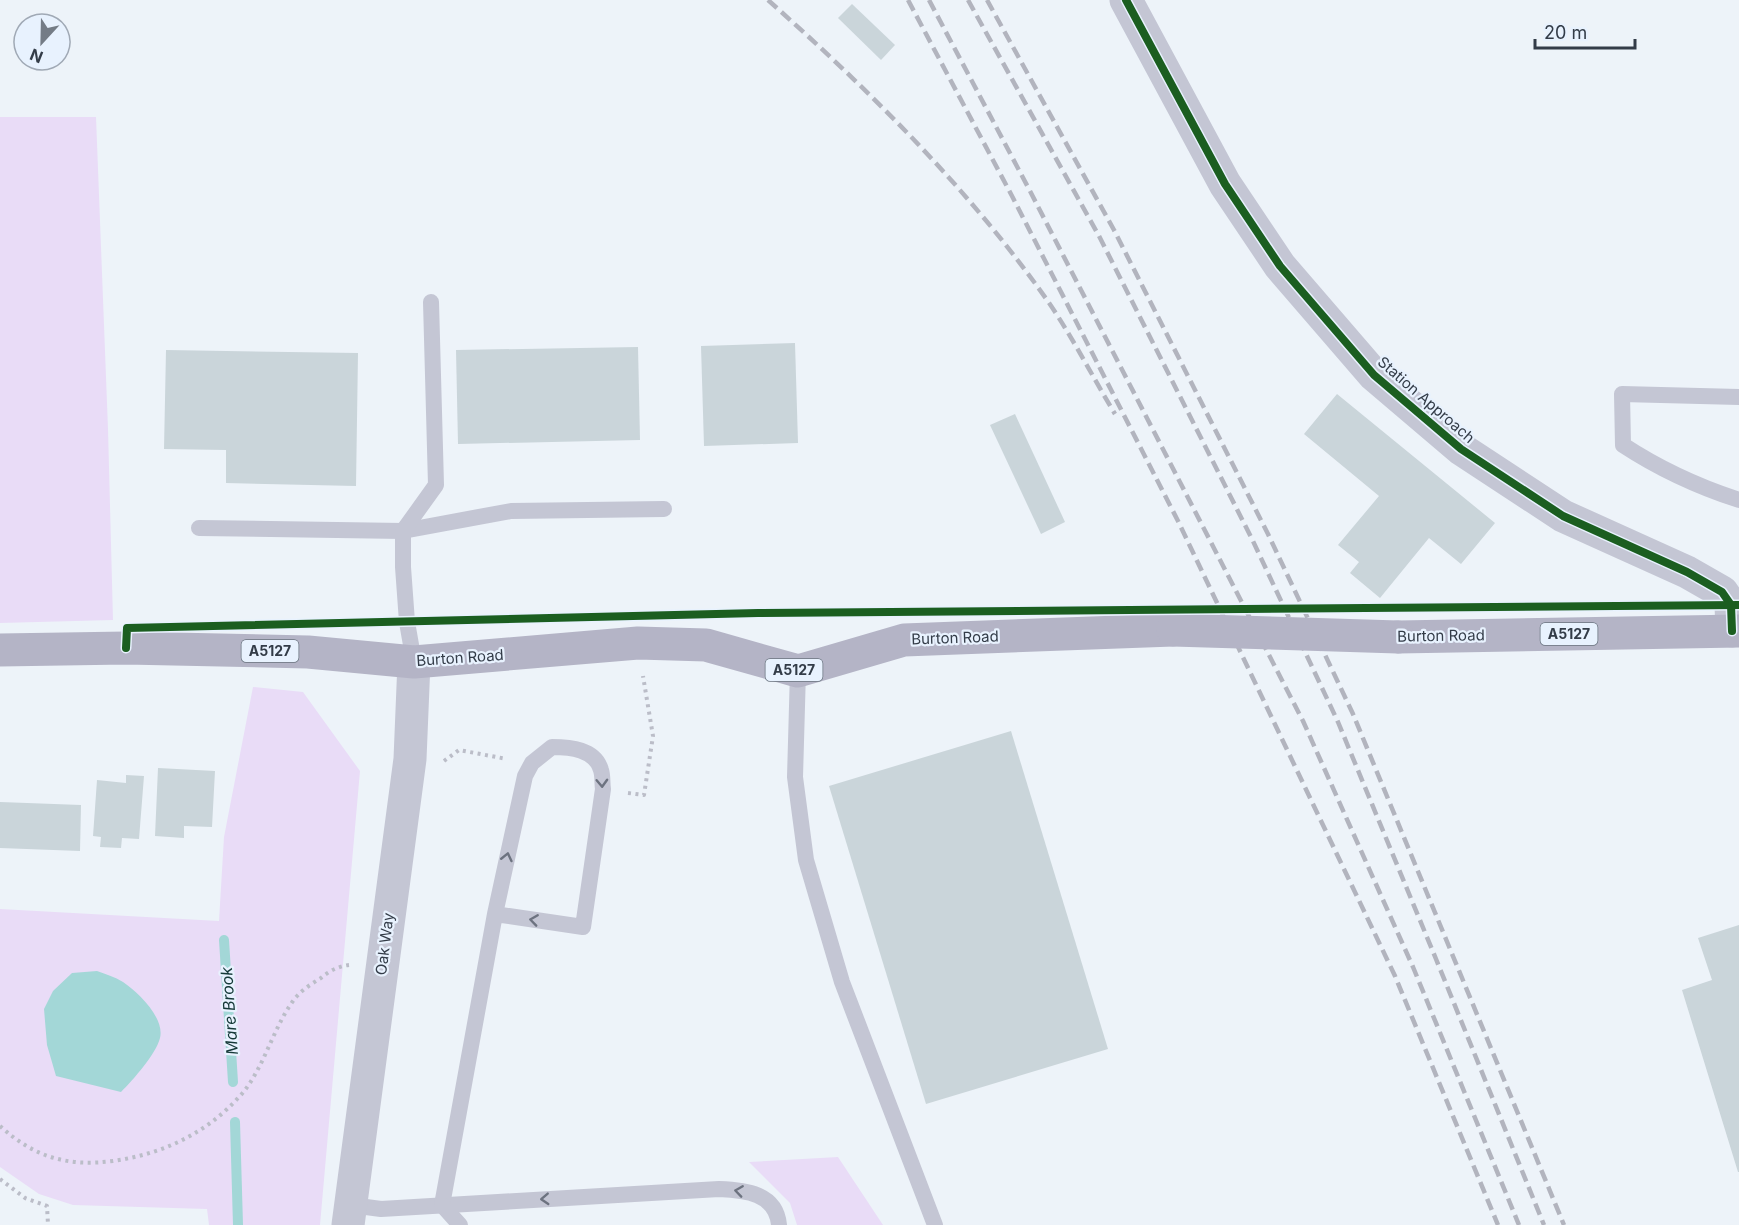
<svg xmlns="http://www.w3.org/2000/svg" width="1739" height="1225" viewBox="0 0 1739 1225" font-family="Inter,sans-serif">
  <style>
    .green { fill: #e9dcf7 }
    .water { fill: #a3d7d7 }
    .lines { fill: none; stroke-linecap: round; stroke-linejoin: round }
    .stream { stroke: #a3d7d7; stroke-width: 10 }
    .building { fill: #cad5da }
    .path { stroke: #bbbdc8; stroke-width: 4; stroke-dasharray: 3 4.5; stroke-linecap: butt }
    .service { stroke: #c4c6d4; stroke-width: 16 }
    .minor { stroke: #c4c6d4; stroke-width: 33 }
    .trunk { stroke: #b4b4c6; stroke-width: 33 }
    .rail { stroke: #b2b4be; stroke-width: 4.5; stroke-dasharray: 12 6; stroke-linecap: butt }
    .trunk-bridge { stroke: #b4b4c6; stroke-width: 33 }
    .cycleway-casing { stroke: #e8f2fe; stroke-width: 11 }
    .cycleway { stroke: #1b5e20; stroke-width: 8 }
    .oneway { stroke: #6d7380 }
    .labels { text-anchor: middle; stroke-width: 4.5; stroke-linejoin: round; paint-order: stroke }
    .shield { fill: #e8f2fe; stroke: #69737f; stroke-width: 1.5 }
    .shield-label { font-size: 14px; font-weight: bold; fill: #333c48 }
    .street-label { font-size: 15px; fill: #333c48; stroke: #e8f2fe }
    .water-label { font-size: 16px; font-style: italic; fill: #163a39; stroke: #e8f2fe }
  </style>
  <rect width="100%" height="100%" fill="#edf3f9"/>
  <g class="green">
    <polygon points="0,117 96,117 108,429 113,620 0,623"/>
    <polygon points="253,687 303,692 360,771 320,1225 209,1225 207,1209 73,1205 39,1194 0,1167 0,909 219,921 224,837"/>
    <polygon points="838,1157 883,1225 797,1225 790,1203 749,1162"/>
  </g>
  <path class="water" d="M97,971C105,974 115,977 123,982C138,992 165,1018 160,1038C156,1054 133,1080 121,1092L56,1076L47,1045L44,1009L53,991L72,973Z"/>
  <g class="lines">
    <g class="stream">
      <polyline points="224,940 233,1082"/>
      <polyline points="235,1122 238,1225"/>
    </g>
  </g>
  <g class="building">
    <polygon points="852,4 895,45 881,60 838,18"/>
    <polygon points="795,343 798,443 704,446 701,346"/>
    <polygon points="638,347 640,440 458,444 456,350"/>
    <polygon points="166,350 358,353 356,486 226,483 226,450 164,449"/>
    <polygon points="1337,394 1495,523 1461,564 1429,538 1380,598 1350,573 1359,562 1338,545 1379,496 1304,434"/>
    <polygon points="1015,414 1065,522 1041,534 990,425"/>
    <polygon points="1011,731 1108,1049 926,1104 829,786"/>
    <polygon points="158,768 215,771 212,827 184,826 184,838 155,836"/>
    <polygon points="126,775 144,776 139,839 122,838 121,848 100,847 101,837 93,836 97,780 126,783"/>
    <polygon points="0,802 81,805 80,851 0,848"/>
    <polygon points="1739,925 1739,1172 1738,1172 1682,990 1712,980 1698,938"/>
  </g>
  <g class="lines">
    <g class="path">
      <polyline points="444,761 459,750 507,759"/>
      <polyline points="628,793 644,795 653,736 643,676"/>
      <path d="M0,1126C34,1157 67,1167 113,1161C162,1154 206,1134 240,1096C264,1069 272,1030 293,1001C300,991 311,984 321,978C329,971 339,966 349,965"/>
      <polyline points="0,1179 25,1198 47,1206 48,1225"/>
    </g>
    <g class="service">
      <path d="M1739,397L1622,394L1623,445C1661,470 1696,486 1739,500"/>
      <polyline points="199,528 403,531 511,511 664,509"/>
      <polyline points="414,662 407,622 403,567 403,531 436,485 431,302"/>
      <polyline points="798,671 795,777 806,860 842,982 935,1225"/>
      <path d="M351,1205L381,1209L719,1189C745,1190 776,1193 779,1225"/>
      <path d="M442,1205L495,914L525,776L532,763L552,747C570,747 595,749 601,770C603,776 602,783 603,789L583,927L495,914"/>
      <polyline points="442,1205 460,1225"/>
    </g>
    <g class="minor">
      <polyline points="1126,0 1225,184 1280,266 1374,375 1461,449 1563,516 1687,572 1722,592 1731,605 1732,631"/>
      <polyline points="348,1225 410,759 414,662"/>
    </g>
    <g class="trunk">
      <polyline points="1398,637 1739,631"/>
      <polyline points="0,650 126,648 308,652 414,662 638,643 706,645 798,671 904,640 1173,630"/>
    </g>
    <g class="rail">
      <path d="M768,0C870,91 968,188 1047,300C1072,336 1092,376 1115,414"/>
      <polyline points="908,0 1012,196 1178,521 1395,976 1498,1225"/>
      <polyline points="929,0 1030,191 1303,721 1413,967 1519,1225"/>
      <polyline points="968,0 1099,236 1252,539 1338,722 1436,959 1544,1225"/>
      <polyline points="987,0 1114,230 1268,534 1353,714 1564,1225"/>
    </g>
    <polyline class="trunk-bridge" points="1173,630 1398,637"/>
    <defs>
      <g id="cycleway">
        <polyline points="1126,0 1225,184 1280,266 1374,375 1461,449 1563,516 1687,572 1722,592 1731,605 1732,631"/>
        <polyline points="126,648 127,628 758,613 1739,605"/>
      </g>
    </defs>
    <use href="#cycleway" class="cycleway-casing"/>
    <use href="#cycleway" class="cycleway"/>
  </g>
  <defs><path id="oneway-chevron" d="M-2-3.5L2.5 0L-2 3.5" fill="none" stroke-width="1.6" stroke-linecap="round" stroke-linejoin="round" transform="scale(1.5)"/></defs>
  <g class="oneway">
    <use href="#oneway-chevron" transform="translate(602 783) rotate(88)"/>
    <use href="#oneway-chevron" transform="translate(507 857) rotate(-77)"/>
    <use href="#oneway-chevron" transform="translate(534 920) rotate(-172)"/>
    <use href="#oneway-chevron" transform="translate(739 1191) rotate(-172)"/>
    <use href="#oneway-chevron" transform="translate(545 1199) rotate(177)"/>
  </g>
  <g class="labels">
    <g class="shield">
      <rect x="1540.5" y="623" width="57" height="22" rx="4.5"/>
      <rect x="241.5" y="640" width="57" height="22" rx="4.5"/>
      <rect x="765.5" y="659" width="57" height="22" rx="4.5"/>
    </g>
    <g class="shield-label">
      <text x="1569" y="639">A5127</text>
      <text x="270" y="656">A5127</text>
      <text x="794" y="675">A5127</text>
    </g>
    <g class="street-label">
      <text transform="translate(1426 400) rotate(41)" y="5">Station Approach</text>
      <text transform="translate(1441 636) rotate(-1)" y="5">Burton Road</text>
      <text transform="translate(955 638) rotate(-2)" y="5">Burton Road</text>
      <text transform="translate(460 658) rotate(-4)" y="5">Burton Road</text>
      <text transform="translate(385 944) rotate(-83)" y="5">Oak Way</text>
    </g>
    <g class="water-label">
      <text transform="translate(229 1011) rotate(-94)" y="6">Mare Brook</text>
    </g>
  </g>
  <g transform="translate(42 42) rotate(202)"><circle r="28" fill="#e8f2fe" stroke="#a0a9b5" stroke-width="1.5"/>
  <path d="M0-4.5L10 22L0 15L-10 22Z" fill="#747c86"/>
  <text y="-9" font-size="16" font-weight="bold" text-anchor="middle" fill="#333c48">N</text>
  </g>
  <path d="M1535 39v9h100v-9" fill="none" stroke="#333c48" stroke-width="3"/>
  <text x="1544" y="39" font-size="18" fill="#333c48" stroke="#e8f2fe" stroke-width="4.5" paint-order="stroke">20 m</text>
</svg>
